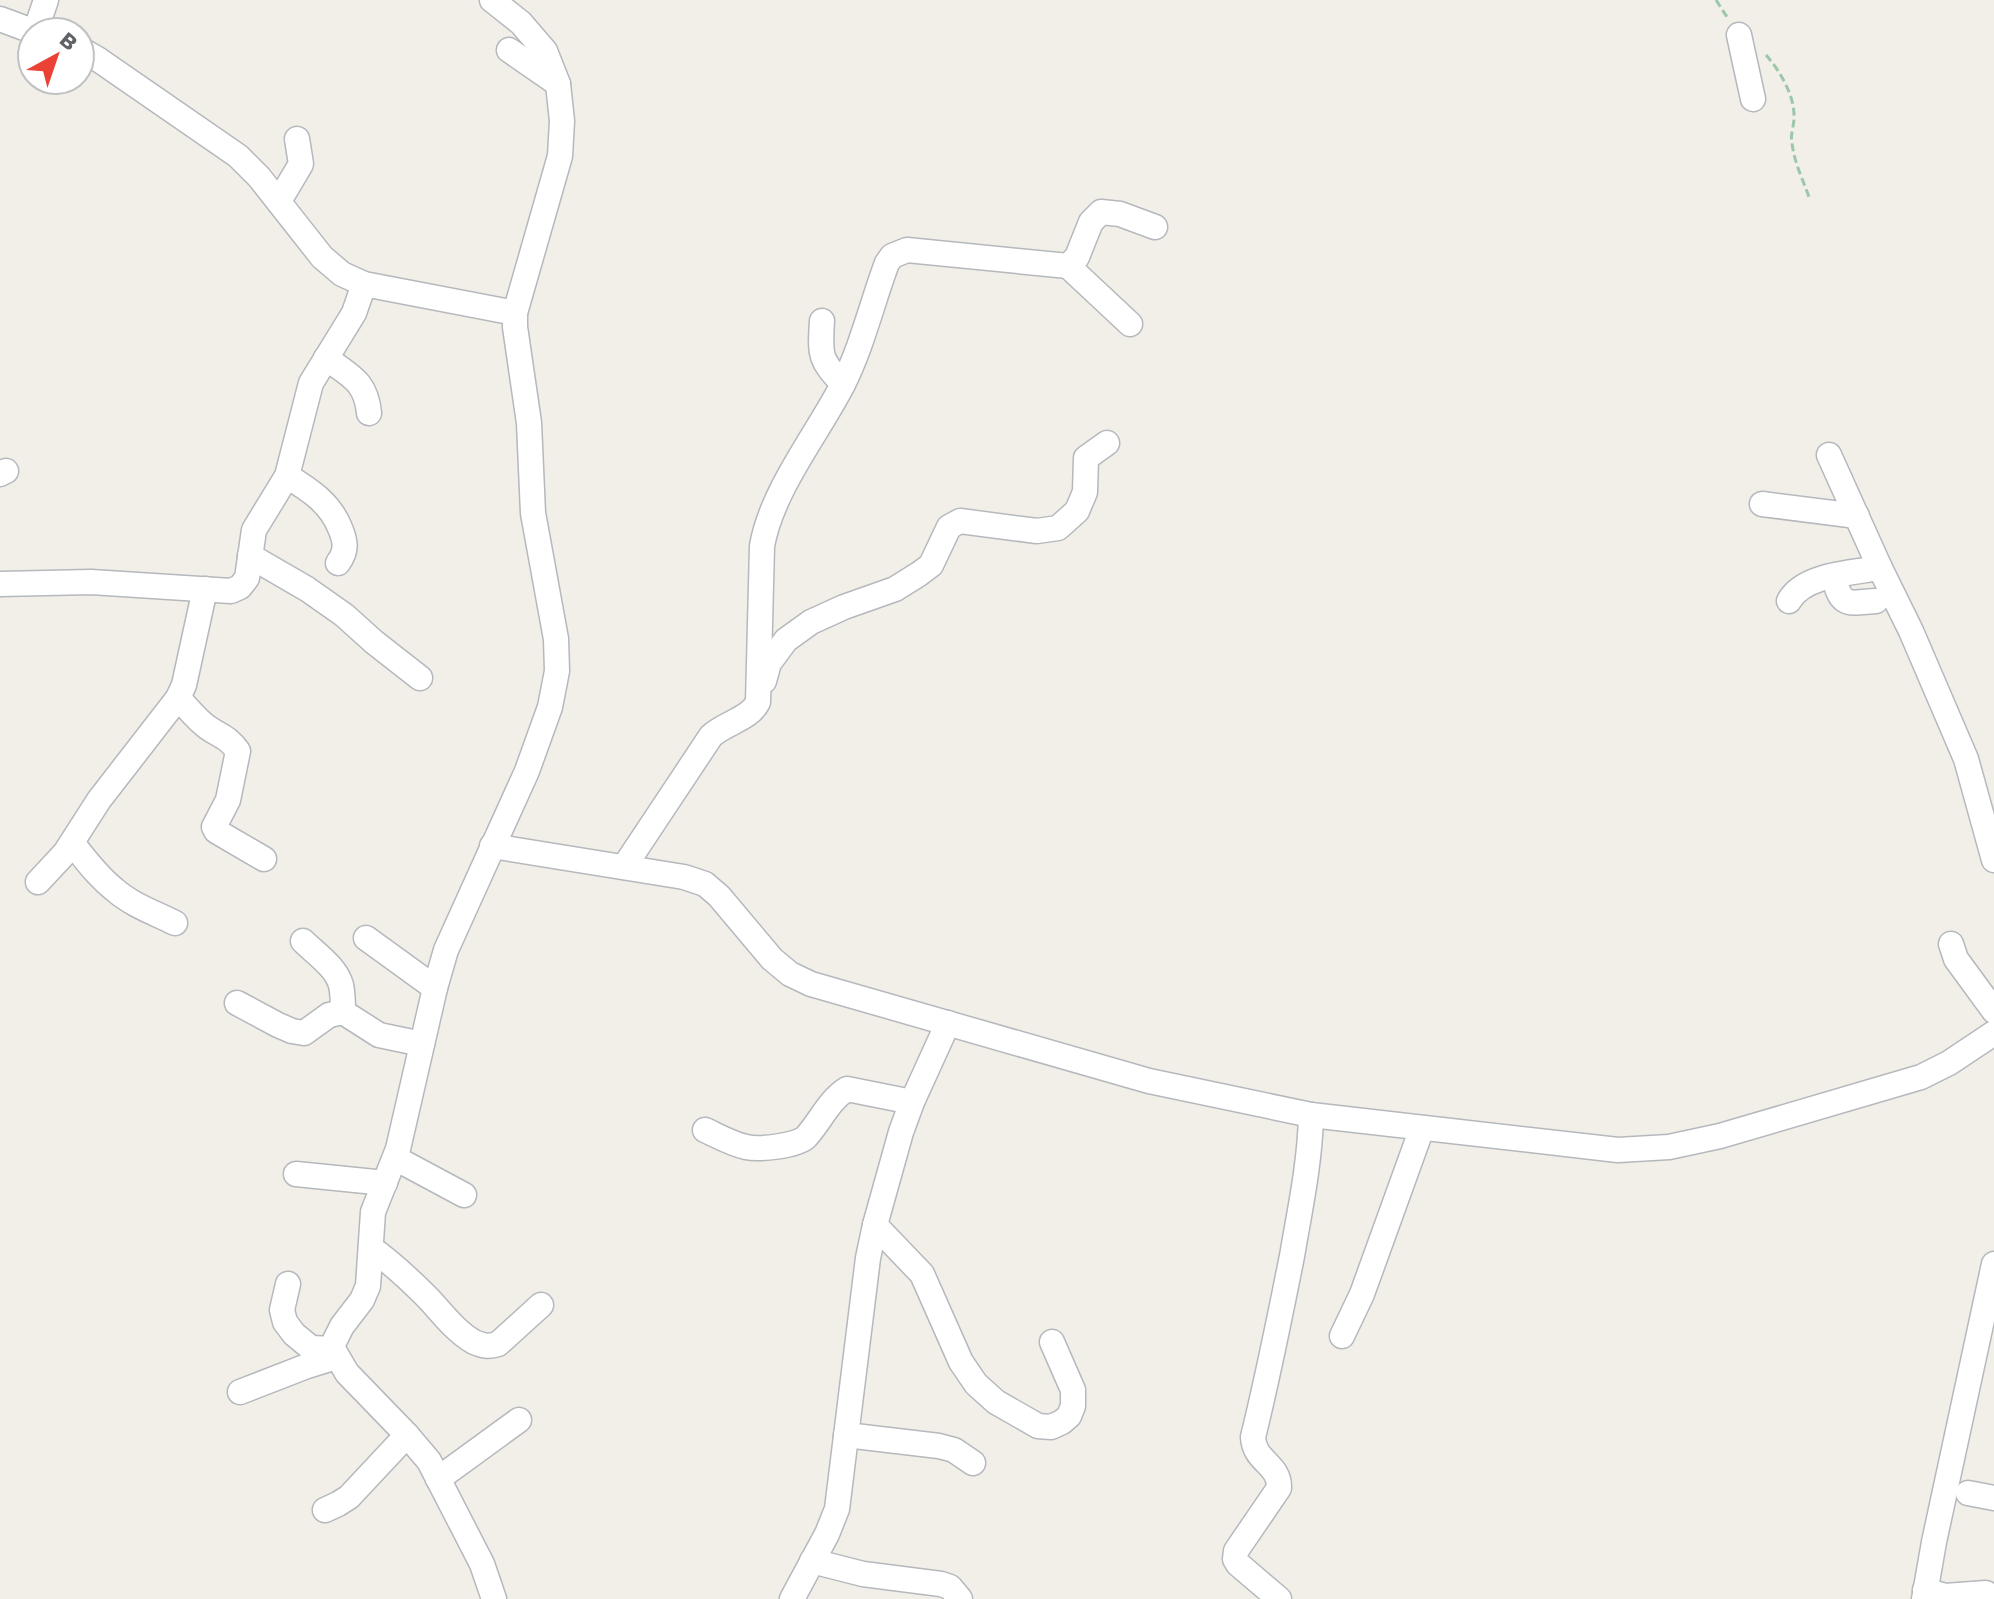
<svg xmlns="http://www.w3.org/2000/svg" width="1994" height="1599" viewBox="0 0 1994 1599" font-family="'Work Sans',sans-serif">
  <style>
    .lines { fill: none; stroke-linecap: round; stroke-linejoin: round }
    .minor-casing { stroke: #b5b8bc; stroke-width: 27 }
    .path { stroke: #9cc7a9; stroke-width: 3; stroke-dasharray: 8 4; stroke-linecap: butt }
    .minor { stroke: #fff; stroke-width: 24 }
  </style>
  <rect width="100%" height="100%" fill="#f1efe8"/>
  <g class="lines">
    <defs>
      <g id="minor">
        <polyline points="492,0 521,23 545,51 558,84 562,121 560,156 515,313 515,327 529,423 533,513 556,639 557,671 550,707 527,771 446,950 435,988 398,1149 373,1212 368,1286 362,1300 342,1326 334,1342 333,1349 347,1373 407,1435 429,1461 482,1564 494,1599"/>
        <polyline points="0,19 35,32 46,0"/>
        <polyline points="1739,35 1753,99"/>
        <polyline points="80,49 99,60 238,156 259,177 322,257 342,274 364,284 515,313"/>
        <polyline points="509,50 558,84"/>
        <polyline points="279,201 301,164 297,139"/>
        <polyline points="1068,266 1130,324"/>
        <path d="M822,321C820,355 819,359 843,384"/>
        <path d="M326,358C350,376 366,381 369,413"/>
        <polyline points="1829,455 1880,568 1911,631 1966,759 1994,860"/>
        <polyline points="0,474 6,471"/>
        <path d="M287,476C310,490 330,503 340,528C346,542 347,551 338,563"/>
        <polyline points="1762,504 1857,516"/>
        <polyline points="250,556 307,589 344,615 374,642 420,678"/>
        <path d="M1834,577C1841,608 1848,603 1876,601"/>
        <polyline points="0,584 91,582 231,591 240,587 247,578 254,530 287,476 311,383 354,313 364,284"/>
        <path d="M1789,601C1804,574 1852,573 1880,568"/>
        <polyline points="764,681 769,663 786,640 811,622 844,607 895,589 919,574 931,565 949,527 960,521 1037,531 1058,528 1077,511 1085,492 1086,458 1107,443"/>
        <path d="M178,698C188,708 196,719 207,727C221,737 227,736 238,751L228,800L214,827L216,831L264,859"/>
        <path d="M73,844C86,860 98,877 115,890C132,905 155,913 175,923"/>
        <polyline points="492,846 684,877 705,884 719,896 772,959 790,974 811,984 1149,1081 1311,1115 1618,1150 1669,1147 1720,1136 1921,1077 1949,1063 1994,1033"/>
        <path d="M624,867L711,736C725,723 750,719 758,702L762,546C772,490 816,436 842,386C862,347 872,303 887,263L892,256L907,250L1068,266L1077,257L1091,222L1101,212L1120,214L1155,227"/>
        <polyline points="38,882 65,853 99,800 178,698 184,685 205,589"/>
        <polyline points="366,938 435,988"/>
        <path d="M303,941C316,954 336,967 341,985C343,994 343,1003 343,1012"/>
        <polyline points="1951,944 1956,959 1994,1011"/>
        <polyline points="237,1003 278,1025 292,1031 304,1033 329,1015 343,1012 379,1035 422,1044"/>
        <path d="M705,1130C718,1136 732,1144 746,1147C759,1150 797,1146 806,1137C820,1122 829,1100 847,1089L912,1102"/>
        <polyline points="395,1158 464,1195"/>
        <polyline points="296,1174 385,1183"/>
        <polyline points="875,1225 922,1274 961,1362 976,1384 996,1402 1038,1426 1051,1427 1062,1422 1069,1416 1073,1406 1073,1390 1052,1342"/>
        <path d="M371,1248C392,1263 410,1280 428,1298C442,1313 456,1332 474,1342C483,1346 489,1347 498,1344L541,1305"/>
        <polyline points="288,1284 282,1310 285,1322 294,1334 311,1348 333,1349"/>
        <polyline points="1342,1336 1362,1294 1422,1128"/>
        <polyline points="240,1392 307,1366 336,1357"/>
        <polyline points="846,1435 939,1446 954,1450 973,1463"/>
        <polyline points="438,1479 519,1420"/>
        <polyline points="1968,1493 1994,1498"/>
        <polyline points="325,1510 338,1504 349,1497 407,1435"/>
        <polyline points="812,1561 863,1574 941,1584 950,1587 960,1599"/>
        <polyline points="1925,1590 1945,1596 1986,1593"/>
        <polyline points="792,1599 827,1534 837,1509 868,1258 875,1225 901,1132 912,1102 948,1023"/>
        <path d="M1279,1599L1238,1564L1235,1559L1236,1551L1279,1488C1280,1464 1254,1462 1253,1437C1268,1377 1280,1316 1292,1256C1300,1209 1310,1163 1311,1115"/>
        <polyline points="1924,1599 1934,1542 1994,1264"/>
      </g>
    </defs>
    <use href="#minor" class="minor-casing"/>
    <g class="path">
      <polyline points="1716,0 1727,17"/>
      <path d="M1766,55C1780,71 1795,96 1794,118C1794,127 1790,134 1792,143C1794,162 1803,180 1809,197"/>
    </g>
    <use href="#minor" class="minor"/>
  </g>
  <g transform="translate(56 56) rotate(40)"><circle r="38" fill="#ffffff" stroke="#bfc1c3" stroke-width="2"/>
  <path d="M0-6L14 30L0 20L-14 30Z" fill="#ea4335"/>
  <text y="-12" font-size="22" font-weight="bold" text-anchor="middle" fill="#5f6368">B</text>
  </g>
</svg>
